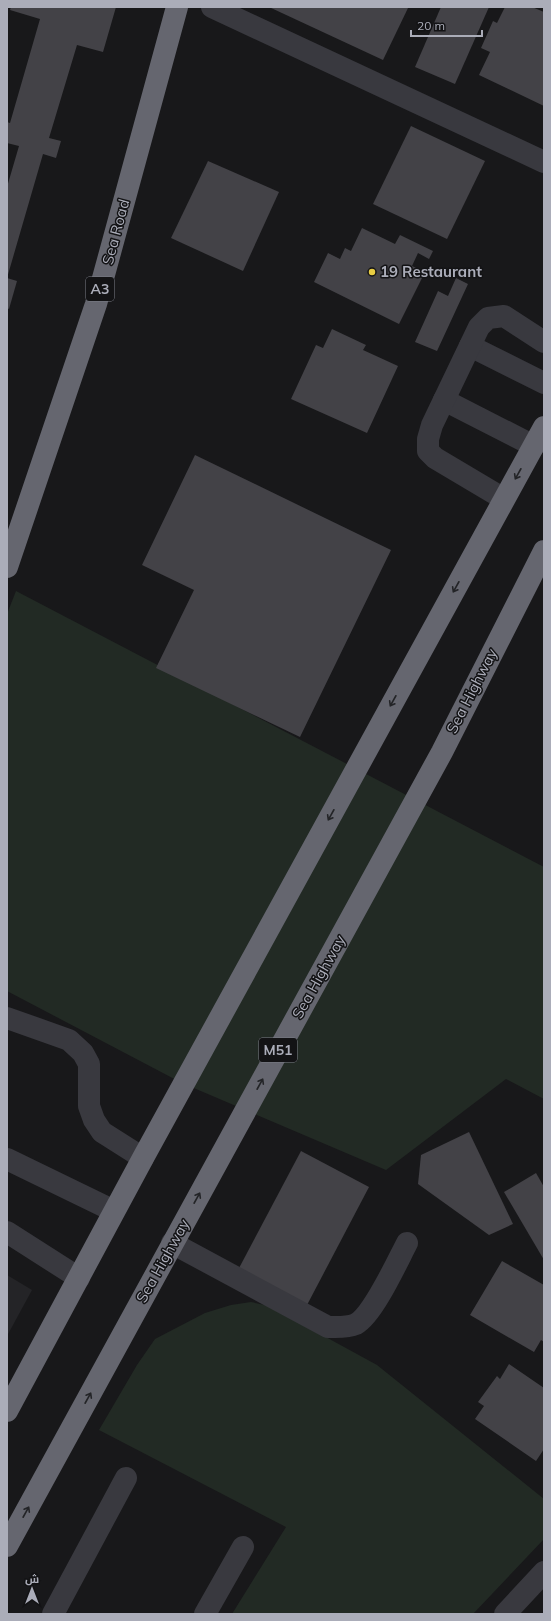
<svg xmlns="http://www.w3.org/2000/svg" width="551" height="1621" viewBox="0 0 551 1621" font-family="Mulish,Cairo,sans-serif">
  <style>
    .built { fill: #242427 }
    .green { fill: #222a24 }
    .building { fill: #434247 }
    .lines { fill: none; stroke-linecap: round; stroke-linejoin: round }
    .minor { stroke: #39393f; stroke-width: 22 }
    .highway { stroke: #65666f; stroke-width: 22 }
    .oneway { stroke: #232427 }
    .poi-dot { fill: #e7cc43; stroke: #131315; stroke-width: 1.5 }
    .labels { text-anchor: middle; stroke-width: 3; stroke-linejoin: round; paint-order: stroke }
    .shield { fill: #131315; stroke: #7d7f88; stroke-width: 1 }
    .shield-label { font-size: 14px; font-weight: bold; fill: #abadb9 }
    .street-label { font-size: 15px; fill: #abadb9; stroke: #131315 }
    .poi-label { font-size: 15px; font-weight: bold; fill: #abadb9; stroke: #131315; text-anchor: start }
  </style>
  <rect width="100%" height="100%" fill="#18181a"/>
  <polygon class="built" points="7,1275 32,1290 7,1336"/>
  <g class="green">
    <polygon points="16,591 544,867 544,1099 506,1079 386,1170 182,1083 7,991 7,614"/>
    <polygon points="251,1302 269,1306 377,1365 544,1499 544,1539 473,1614 232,1614 286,1527 99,1430 137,1365 155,1339 205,1313 231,1305"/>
  </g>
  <g class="building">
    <polygon points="11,7 116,7 103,52 77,45 49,138 61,141 56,158 43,154 7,278 7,187 19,146 7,143 7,122 10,123 40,19 10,10"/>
    <polygon points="269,7 407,7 408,8 383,60"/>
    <polygon points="441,7 489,7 455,84 415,67"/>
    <polygon points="505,7 532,7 544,12 544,106 479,75 490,52 481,48 493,21 497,23"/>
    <polygon points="411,126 485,161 447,239 373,204"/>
    <polygon points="208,161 279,192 243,271 171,238"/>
    <polygon points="362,228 395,244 400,235 433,251 429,259 418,253 412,266 425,272 399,324 314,282 328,253 340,259 345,248 351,251"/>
    <polygon points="7,278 17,281 9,309 7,308"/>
    <polygon points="456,278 468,284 437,351 415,342 438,291 448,296"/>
    <polygon points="332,329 366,345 363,350 398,366 367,433 291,399 316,345 323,348"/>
    <polygon points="195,455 391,550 300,737 156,668 194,590 142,565"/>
    <polygon points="469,1132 513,1224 489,1235 418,1184 421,1155"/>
    <polygon points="301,1151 369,1187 307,1305 238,1270"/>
    <polygon points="536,1173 544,1187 544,1260 504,1192"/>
    <polygon points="502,1261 544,1285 544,1342 541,1340 534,1352 470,1315"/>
    <polygon points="509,1364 544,1388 544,1449 536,1461 475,1419 484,1406 478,1402 497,1376 500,1379"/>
  </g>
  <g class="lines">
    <g class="minor">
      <polyline points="212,7 544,162"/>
      <polyline points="470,346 544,383"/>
      <polyline points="444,400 534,446"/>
      <polyline points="504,499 435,458 428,451 428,439 432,425 479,327 488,318 504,316 544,342"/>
      <polyline points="7,1018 69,1040 83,1053 89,1064 89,1106 94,1120 102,1132 143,1158"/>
      <polyline points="7,1159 114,1211"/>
      <polyline points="7,1232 79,1278"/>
      <path d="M172,1243L328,1327C337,1327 347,1328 356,1324C373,1315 397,1262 407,1243"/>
      <polyline points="53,1614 126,1478"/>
      <polyline points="205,1614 243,1547"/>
      <polyline points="505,1614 544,1572"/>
    </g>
    <g class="highway">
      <polyline points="7,567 96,304 177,7"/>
      <polyline points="7,1411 143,1158 544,427"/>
      <polyline points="7,1546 442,752 544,551"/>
    </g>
  </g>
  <defs><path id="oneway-shaft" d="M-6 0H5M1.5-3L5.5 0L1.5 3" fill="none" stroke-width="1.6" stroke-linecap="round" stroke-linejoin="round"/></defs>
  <g class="oneway">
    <use href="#oneway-shaft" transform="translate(518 474) rotate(119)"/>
    <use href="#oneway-shaft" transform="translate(456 587) rotate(119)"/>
    <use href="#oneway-shaft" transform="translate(393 701) rotate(119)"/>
    <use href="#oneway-shaft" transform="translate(331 815) rotate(119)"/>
    <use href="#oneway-shaft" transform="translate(260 1084) rotate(-61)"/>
    <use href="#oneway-shaft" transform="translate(197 1198) rotate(-61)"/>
    <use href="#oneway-shaft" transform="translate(88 1398) rotate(-61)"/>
    <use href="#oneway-shaft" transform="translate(26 1512) rotate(-61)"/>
  </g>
  <circle class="poi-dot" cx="372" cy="272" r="4"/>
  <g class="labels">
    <g class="shield">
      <rect x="86" y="277" width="28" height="24" rx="3"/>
      <rect x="259" y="1038" width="38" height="24" rx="3"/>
    </g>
    <g class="shield-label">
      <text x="100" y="294">A3</text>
      <text x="278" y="1055">M51</text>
    </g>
    <g class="street-label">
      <text transform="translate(116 232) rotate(-75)" y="5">Sea Road</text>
      <text transform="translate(472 691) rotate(-63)" y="5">Sea Highway</text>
      <text transform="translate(319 977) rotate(-61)" y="5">Sea Highway</text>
      <text transform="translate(163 1261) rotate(-61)" y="5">Sea Highway</text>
    </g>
    <g class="poi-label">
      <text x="380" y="277">19 Restaurant</text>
    </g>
  </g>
  <rect width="551" height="1621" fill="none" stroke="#abadb9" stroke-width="16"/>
  <g transform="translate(32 1589)" stroke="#131315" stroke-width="3" paint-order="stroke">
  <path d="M0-3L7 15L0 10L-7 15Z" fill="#abadb9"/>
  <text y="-6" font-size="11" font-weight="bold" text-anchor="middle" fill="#abadb9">ش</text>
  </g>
  <path d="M411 30v6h71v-6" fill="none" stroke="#abadb9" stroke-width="2"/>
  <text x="417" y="30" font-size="12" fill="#abadb9" stroke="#131315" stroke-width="3" paint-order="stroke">20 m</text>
</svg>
